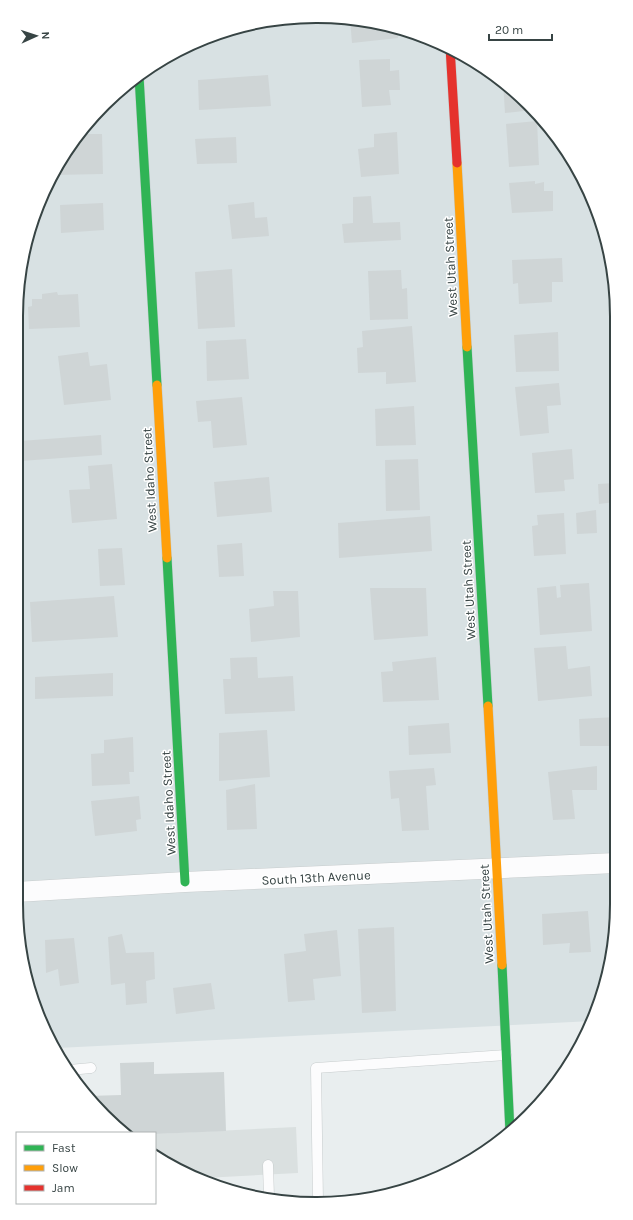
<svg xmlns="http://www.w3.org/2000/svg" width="633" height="1220" viewBox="0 0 633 1220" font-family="Karla,sans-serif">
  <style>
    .residential { fill: #d8e1e3 }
    .parking { fill: #dae0e0 }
    .building { fill: #cfd5d6 }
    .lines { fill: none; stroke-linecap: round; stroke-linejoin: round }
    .lane-casing { stroke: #c7cccd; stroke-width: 11 }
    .street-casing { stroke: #c7cccd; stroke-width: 21 }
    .fast-casing { stroke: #c3cdcf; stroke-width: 10 }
    .slow-casing { stroke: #c3cdcf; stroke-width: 10 }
    .jam-casing { stroke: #c3cdcf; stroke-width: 10 }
    .lane { stroke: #fcfcfd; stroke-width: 10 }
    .street { stroke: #fcfcfd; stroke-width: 20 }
    .fast { stroke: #30b455; stroke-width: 9 }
    .slow { stroke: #ff9f0a; stroke-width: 9 }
    .jam { stroke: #e5322d; stroke-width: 9 }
    .labels { text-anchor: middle; stroke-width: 3; stroke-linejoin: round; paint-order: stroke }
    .street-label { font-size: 13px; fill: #374444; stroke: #fff }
    .rim { fill: none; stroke: #374444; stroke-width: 2 }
  </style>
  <rect width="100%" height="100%" fill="#e9eeef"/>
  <polygon class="residential" points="336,17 394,26 450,47 514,90 555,134 594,201 614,277 616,923 607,981 592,1021 58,1048 32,1000 16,903 17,297 26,239 47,183 78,133 119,90 166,56 220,32 278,19"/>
  <polygon class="parking" points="296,1127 298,1173 204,1178 155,1156 155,1134"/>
  <g class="building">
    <polygon points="350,19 397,27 398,38 352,43"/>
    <polygon points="260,23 261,27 235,29 235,28"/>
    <polygon points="390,59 390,71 399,70 400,90 389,90 391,105 362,107 359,60"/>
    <polygon points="268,75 271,106 199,110 198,80"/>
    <polygon points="503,82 514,90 533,110 505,113"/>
    <polygon points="537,121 539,165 509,167 506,124"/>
    <polygon points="397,132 399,174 361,177 358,149 374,147 374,134"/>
    <polygon points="78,134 102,134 103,174 54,175 53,173"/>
    <polygon points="236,137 237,163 197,164 195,139"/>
    <polygon points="535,181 535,184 544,182 544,191 553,191 553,211 512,213 509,183"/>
    <polygon points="371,196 373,223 400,222 401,240 344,243 342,224 353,223 353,197"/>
    <polygon points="254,202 255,218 267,217 269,236 232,239 228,205"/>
    <polygon points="103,203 104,230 61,233 60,205"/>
    <polygon points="562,258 563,282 552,282 552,302 519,304 518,283 513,284 512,260"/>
    <polygon points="232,269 235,327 198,329 195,272"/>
    <polygon points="401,270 402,289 407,288 408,319 370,320 368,271"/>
    <polygon points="57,292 58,295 78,294 80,327 29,329 28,307 32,306 32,299 42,299 42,294"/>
    <polygon points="412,326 416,382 386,384 386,372 358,373 357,348 363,347 362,331"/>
    <polygon points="558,332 559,371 516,372 514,335"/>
    <polygon points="246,339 249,379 207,381 206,341"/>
    <polygon points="88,352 90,366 107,364 111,400 64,405 58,356"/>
    <polygon points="559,383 561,405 547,406 549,433 520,436 515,387"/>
    <polygon points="242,397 247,445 213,448 211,421 198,422 196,401"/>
    <polygon points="414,406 416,445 376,446 375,409"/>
    <polygon points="101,435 102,455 21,461 20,441"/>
    <polygon points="572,449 574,479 564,480 565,491 535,493 532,453"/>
    <polygon points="418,459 420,510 386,511 385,460"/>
    <polygon points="112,464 117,519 72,523 69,490 90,489 88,466"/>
    <polygon points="269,477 272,512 217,517 214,482"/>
    <polygon points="615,483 615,502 599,504 598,484"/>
    <polygon points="596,510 597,533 577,534 576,513"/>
    <polygon points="564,513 566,554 534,556 532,526 538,525 537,515"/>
    <polygon points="430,516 432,551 339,558 338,523"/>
    <polygon points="242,543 244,576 219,577 217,545"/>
    <polygon points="122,548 125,585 100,586 98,549"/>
    <polygon points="589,583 592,631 540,635 537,588 556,586 557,598 561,597 560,585"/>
    <polygon points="370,588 426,588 428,636 374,640"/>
    <polygon points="273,591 298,591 300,637 251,642 249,609 274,606"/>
    <polygon points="114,596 118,637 32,642 30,602"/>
    <polygon points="566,646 568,669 590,666 592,696 538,701 534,648"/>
    <polygon points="257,657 258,678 293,676 295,711 225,714 223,679 231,679 230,658"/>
    <polygon points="436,657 439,700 383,702 381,672 393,671 392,662"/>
    <polygon points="113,673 113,696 35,699 35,677"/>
    <polygon points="616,717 616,746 580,746 579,719"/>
    <polygon points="449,723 451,753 409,755 408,726"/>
    <polygon points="267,730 270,777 219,781 219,733"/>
    <polygon points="133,737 134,772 129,772 130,784 92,786 91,754 104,753 104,740"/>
    <polygon points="597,766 597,790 572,790 575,819 553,820 548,772"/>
    <polygon points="434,768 436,785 426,786 429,830 402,831 399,798 391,799 389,771"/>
    <polygon points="255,784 257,829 227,830 226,790"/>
    <polygon points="139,796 141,819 136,820 137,831 95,836 91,801"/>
    <polygon points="588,911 591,952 569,953 570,943 543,945 542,914"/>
    <polygon points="394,927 396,1011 362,1013 358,929"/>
    <polygon points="337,930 341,976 313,979 315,1000 288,1002 284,954 306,951 304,934"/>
    <polygon points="122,934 126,953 154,952 155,979 146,981 147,1003 126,1005 125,983 111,985 108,937"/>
    <polygon points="74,938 79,983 60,986 58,969 46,973 45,940"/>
    <polygon points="211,983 215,1009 176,1014 173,988"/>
    <polygon points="154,1062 154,1074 224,1072 226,1131 155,1134 128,1133 88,1096 121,1095 120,1063"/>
  </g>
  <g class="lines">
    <defs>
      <g id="lane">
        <polyline points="69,1070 91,1068"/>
        <polyline points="268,1165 269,1197"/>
        <polyline points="318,1202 316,1068 506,1055"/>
      </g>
      <polyline id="street" points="16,892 185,882 616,863"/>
      <g id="fast">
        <polyline points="139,76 157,385"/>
        <polyline points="467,347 488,706"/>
        <polyline points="167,558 185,882"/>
        <polyline points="502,965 510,1132"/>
      </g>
      <g id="slow">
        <polyline points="457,163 467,347"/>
        <polyline points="157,385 167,558"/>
        <polyline points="488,706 502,965"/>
      </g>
      <polyline id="jam" points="450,47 457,163"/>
    </defs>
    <use href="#lane" class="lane-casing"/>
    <use href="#street" class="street-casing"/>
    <use href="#fast" class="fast-casing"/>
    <use href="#slow" class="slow-casing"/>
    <use href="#jam" class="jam-casing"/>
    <use href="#lane" class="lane"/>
    <use href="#street" class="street"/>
    <use href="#fast" class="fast"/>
    <use href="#slow" class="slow"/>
    <use href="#jam" class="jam"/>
  </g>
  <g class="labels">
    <g class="street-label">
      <text transform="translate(450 267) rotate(-93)" y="5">West Utah Street</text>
      <text transform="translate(149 480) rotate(-93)" y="5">West Idaho Street</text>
      <text transform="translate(468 590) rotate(-93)" y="5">West Utah Street</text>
      <text transform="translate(168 803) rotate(-93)" y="5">West Idaho Street</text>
      <text transform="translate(316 877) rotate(-3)" y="5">South 13th Avenue</text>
      <text transform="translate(486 914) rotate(-93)" y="5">West Utah Street</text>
    </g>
  </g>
  <path d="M0 0H633V1220H0ZM316 23H317A293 293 0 0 1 610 316V904A293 293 0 0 1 317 1197H316A293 293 0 0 1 23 904V316A293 293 0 0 1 316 23Z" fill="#fff" fill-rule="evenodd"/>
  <path class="rim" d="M316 23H317A293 293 0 0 1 610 316V904A293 293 0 0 1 317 1197H316A293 293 0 0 1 23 904V316A293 293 0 0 1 316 23Z"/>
  <rect x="16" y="1132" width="140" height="72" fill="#ffffff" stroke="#afb4b4"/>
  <rect x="24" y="1145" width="20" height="6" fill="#30b455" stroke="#afb4b4"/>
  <text x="52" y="1152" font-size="12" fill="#374444">Fast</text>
  <rect x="24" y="1165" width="20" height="6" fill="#ff9f0a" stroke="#afb4b4"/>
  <text x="52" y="1172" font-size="12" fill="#374444">Slow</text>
  <rect x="24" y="1185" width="20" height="6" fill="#e5322d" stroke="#afb4b4"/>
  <text x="52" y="1192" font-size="12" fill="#374444">Jam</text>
  <g transform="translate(36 36) rotate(87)" stroke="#ffffff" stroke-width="3" paint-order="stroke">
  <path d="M0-3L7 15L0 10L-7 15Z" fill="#374444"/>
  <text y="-6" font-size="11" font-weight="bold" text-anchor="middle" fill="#374444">N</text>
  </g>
  <path d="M489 34v6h63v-6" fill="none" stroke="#374444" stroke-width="2"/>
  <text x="495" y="34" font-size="12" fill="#374444" stroke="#ffffff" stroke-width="3" paint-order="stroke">20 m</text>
</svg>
